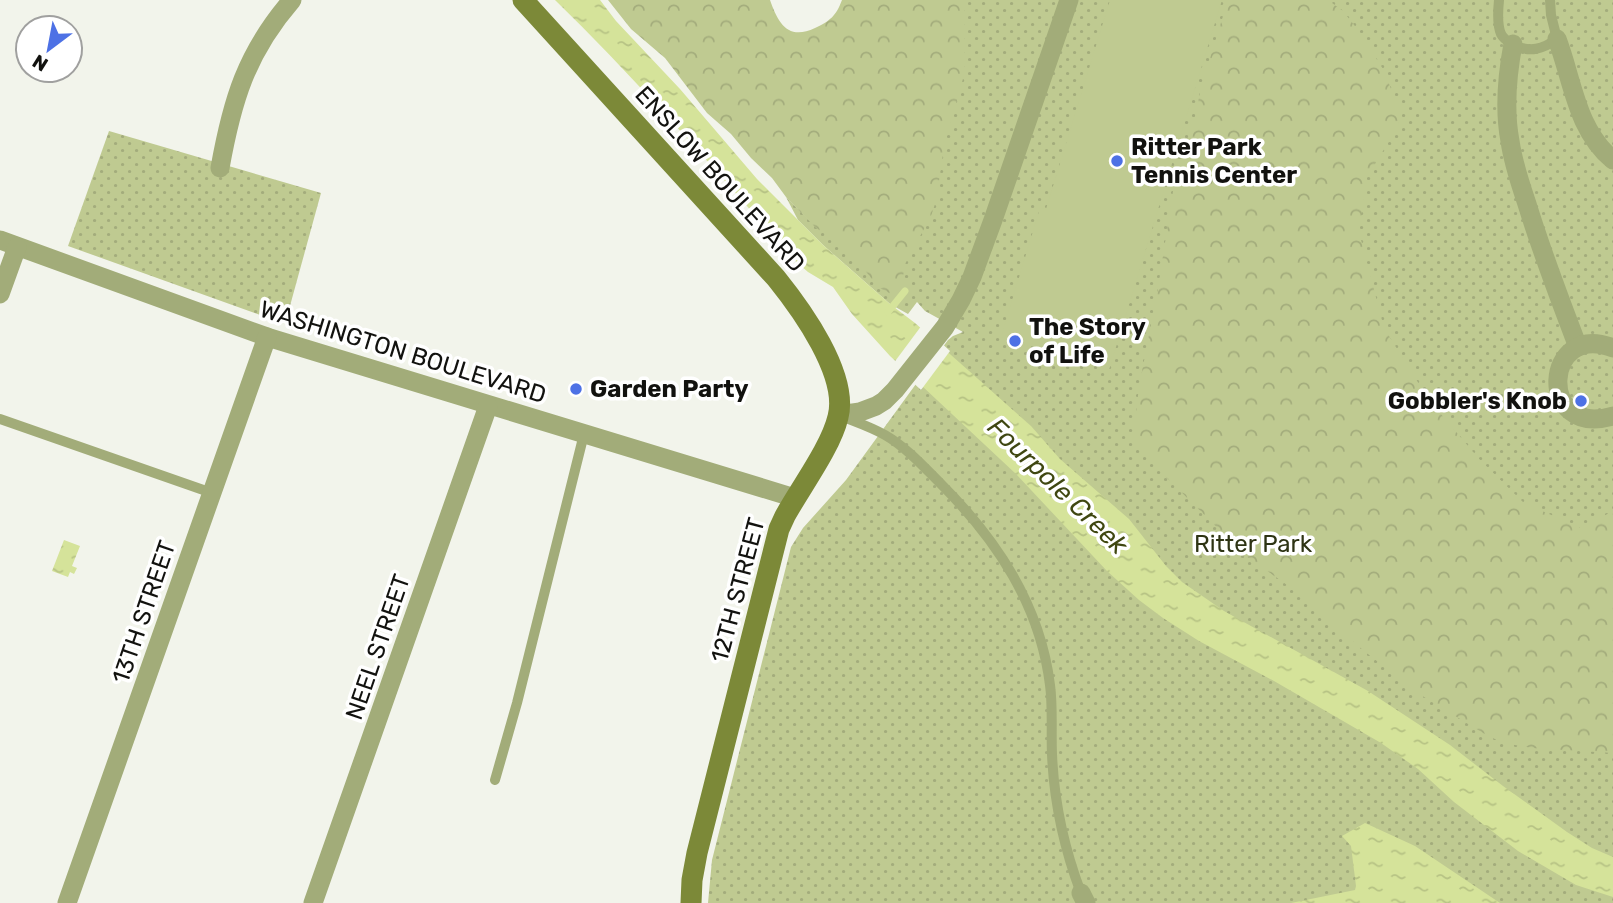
<svg xmlns="http://www.w3.org/2000/svg" width="1613" height="903" viewBox="0 0 1613 903" font-family="Rubik,sans-serif">
  <style>
    .grass { fill: url(#grass-dots) }
    .forest { fill: url(#forest-crowns) }
    .garden { fill: #bfca91 }
    .water { fill: url(#water-ripples) }
    .pier { fill: #f2f4eb }
    .lines { fill: none; stroke-linecap: round; stroke-linejoin: round }
    .stream { stroke: #d5e39a; stroke-width: 7 }
    .lane { stroke: #a2ac79; stroke-width: 10 }
    .street { stroke: #a2ac79; stroke-width: 19 }
    .secondary { stroke: #7c8938; stroke-width: 21 }
    .poi-dot { fill: #4d71e5; stroke: #fff; stroke-width: 2.5 }
    .labels { text-anchor: middle; stroke-width: 7; stroke-linejoin: round; paint-order: stroke }
    .poi-label { font-size: 24px; font-weight: bold; fill: #12120f; stroke: #fff; text-anchor: start }
    .street-label { font-size: 24px; fill: #12120f; stroke: #fff }
    .park-label { font-size: 24px; fill: #2e3414; stroke: #fff }
    .water-label { font-size: 26px; font-style: italic; fill: #3f4711; stroke: #fff }
  </style>
  <defs>
    <pattern id="grass-dots" width="8" height="8" patternUnits="userSpaceOnUse" patternTransform="scale(1.75)"><rect width="8" height="8" fill="#bfca91"/><path d="M2 2h.1M6 6h.1" fill="none" stroke="#a3ac7c" stroke-width="1.8" stroke-linecap="round"/></pattern>
    <pattern id="forest-crowns" width="20" height="18" patternUnits="userSpaceOnUse" patternTransform="scale(1.75)"><rect width="20" height="18" fill="#bfca91"/><path d="M2 6a3 3 0 1 1 6 0M12 15a3 3 0 1 1 6 0" fill="none" stroke="#a3ac7c"/></pattern>
    <pattern id="water-ripples" width="26" height="14" patternUnits="userSpaceOnUse" patternTransform="scale(1.75)"><rect width="26" height="14" fill="#d5e39a"/><path d="M2 4q2-2 4 0t4 0M15 11q2-2 4 0t4 0" fill="none" stroke="#b6c284"/></pattern>
  </defs>
  <rect width="100%" height="100%" fill="#f2f4eb"/>
  <g class="grass">
    <polygon points="875,0 1613,0 1613,903 708,903 712,860 791,547 803,528 846,480 948,340 953,336 963,332 925,311 917,302 908,314 890,304 823,245 798,220 786,197 815,226"/>
    <polygon points="109,131 321,193 285,324 68,246"/>
  </g>
  <g class="forest">
    <path d="M608,0H770C778,23 788,41 815,28C830,21 836,16 842,0H964V75L944,147L936,201L931,216L904,266L902,292L895,296L878,287L849,250L815,227L786,197L772,178L751,158L731,134L707,113L665,58L631,29Z"/>
    <polygon points="1228,0 1328,0 1343,11 1358,30 1383,69 1402,116 1391,138 1367,177 1359,232 1384,328 1429,400 1480,460 1524,503 1581,528 1613,511 1613,753 1532,748 1504,743 1488,736 1424,697 1364,651 1290,587 1246,556 1162,473 1133,439 1139,387 1158,288 1176,172 1195,118 1201,87"/>
  </g>
  <polygon class="garden" points="1110,0 1222,0 1109,370 1001,337 1040,208 1046,209"/>
  <g class="water">
    <path d="M555,0H600L616,21L680,89L757,179L823,245L890,304L915,323L1031,426L1060,459L1129,519L1166,566L1182,582L1224,611L1368,691L1450,745L1503,786L1567,832L1592,848L1613,857V897L1576,885L1518,851L1454,802L1418,769L1381,743L1274,681L1199,641L1163,618L1139,600L1107,571L1016,474L890,356L852,314L833,287L808,272L793,259C716,170 639,82 555,0Z"/>
    <polygon points="64,540 80,546 72,566 77,568 74,574 70,572 68,577 52,571"/>
    <polygon points="1365,823 1415,846 1500,903 1291,903 1355,890 1356,886 1351,846 1342,836"/>
  </g>
  <polygon class="pier" points="922,325 950,351 921,390 893,364"/>
  <g class="lines">
    <polyline class="stream" points="888,312 905,291"/>
    <g class="lane">
      <path d="M1499,0C1498,10 1497,25 1501,34C1504,40 1509,42 1514,45C1530,53 1543,49 1557,39L1551,15L1550,0"/>
      <path d="M846,418C859,423 873,428 885,435C906,447 924,467 941,484C997,540 1040,605 1050,685C1053,707 1051,731 1052,754C1054,803 1064,848 1081,893"/>
      <polyline points="0,419 212,493"/>
      <polyline points="495,780 517,703 584,434"/>
    </g>
    <g class="street">
      <path d="M1557,39C1573,81 1576,129 1613,160"/>
      <path d="M1513,44C1507,76 1504,109 1510,141C1513,163 1520,183 1527,204C1542,253 1560,300 1578,347"/>
      <path d="M220,168C232,101 246,53 292,0"/>
      <polyline points="0,240 267,337 795,498"/>
      <polyline points="0,294 17,247"/>
      <path d="M1613,348C1543,320 1536,439 1613,416"/>
      <polyline points="839,415 860,412 876,406 884,401 895,390 945,327 961,300 972,277 993,220 1069,0"/>
      <polyline points="1081,893 1086,903"/>
      <polyline points="67,903 267,337"/>
      <polyline points="313,903 488,406"/>
    </g>
    <path class="secondary" d="M523,0L776,278C801,309 849,375 838,417C831,447 801,487 785,516L779,529L697,853L692,880L691,903"/>
  </g>
  <g class="poi-dot">
    <circle cx="1117" cy="161" r="7"/>
    <circle cx="1015" cy="341" r="7"/>
    <circle cx="576" cy="389" r="7"/>
    <circle cx="1581" cy="401" r="7"/>
  </g>
  <g class="labels">
    <g class="poi-label">
      <text x="1131" y="155">Ritter Park<tspan x="1131" dy="28">Tennis Center</tspan></text>
      <text x="1029" y="335">The Story<tspan x="1029" dy="28">of Life</tspan></text>
      <text x="590" y="397">Garden Party</text>
      <text x="1567" y="409" text-anchor="end">Gobbler's Knob</text>
    </g>
    <g class="street-label">
      <text transform="translate(720 179) rotate(48)" y="8">ENSLOW BOULEVARD</text>
      <text transform="translate(403 352) rotate(17)" y="8">WASHINGTON BOULEVARD</text>
      <text transform="translate(738 590) rotate(-75)" y="8">12TH STREET</text>
      <text transform="translate(144 612) rotate(-71)" y="8">13TH STREET</text>
      <text transform="translate(378 647) rotate(-71)" y="8">NEEL STREET</text>
    </g>
    <g class="park-label">
      <text x="1253" y="552">Ritter Park</text>
    </g>
    <g class="water-label">
      <text transform="translate(1058 486) rotate(44)" y="9">Fourpole Creek</text>
    </g>
  </g>
  <g transform="translate(49 49) rotate(212)"><circle r="33" fill="#ffffff" stroke="#a0a09f" stroke-width="2"/>
  <path d="M0-5L12 26L0 18L-12 26Z" fill="#4d71e5"/>
  <text y="-10" font-size="19" font-weight="bold" text-anchor="middle" fill="#12120f">N</text>
  </g>
</svg>
